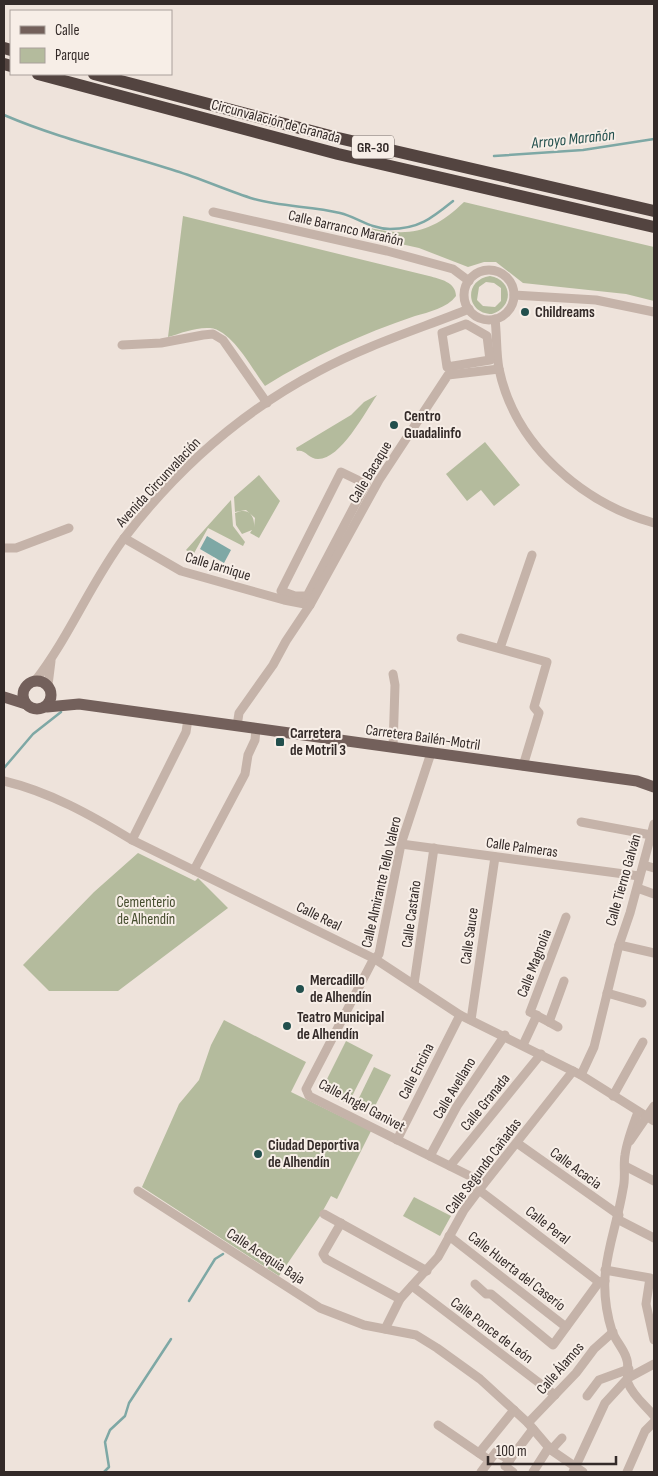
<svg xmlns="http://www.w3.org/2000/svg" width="658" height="1476" viewBox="0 0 658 1476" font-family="'Sofia Sans Condensed',sans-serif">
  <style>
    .green { fill: #b4bb9d; fill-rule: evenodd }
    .water { fill: #7ea8a5 }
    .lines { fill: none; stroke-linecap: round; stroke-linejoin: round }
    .stream { stroke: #7ea8a5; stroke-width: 2.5 }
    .minor { stroke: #c5b3a9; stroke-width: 9 }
    .major { stroke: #73605b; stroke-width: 11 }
    .highway { stroke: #534440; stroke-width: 12 }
    .poi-dot { fill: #224f4d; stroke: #f7eee7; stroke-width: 2 }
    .labels { text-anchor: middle; stroke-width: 4; stroke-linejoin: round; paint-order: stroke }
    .shield { fill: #f7eee7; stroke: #6e6561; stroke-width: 1 }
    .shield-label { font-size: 14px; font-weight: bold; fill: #332a28 }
    .street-label { font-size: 15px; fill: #332a28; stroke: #f7eee7 }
    .poi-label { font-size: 15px; font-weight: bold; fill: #332a28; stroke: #f7eee7; text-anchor: start }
    .park-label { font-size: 15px; fill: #464e2f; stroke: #f7eee7 }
    .water-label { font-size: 16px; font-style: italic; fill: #224f4d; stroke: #f7eee7 }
  </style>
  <rect width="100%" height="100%" fill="#eee3db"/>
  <g class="green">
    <path d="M464,202L654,247V301L626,294L523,283L496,262H484L468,267L419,248L360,235L363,226C406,238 431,234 464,202Z"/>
    <path d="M183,216L429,276C440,279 456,282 456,296C447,308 429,312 415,316C362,334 313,356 265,386C252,369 232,330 210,328C196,327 181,333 168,337Z"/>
    <path d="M490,276C513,280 514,307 492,314C466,314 463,280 490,276ZM486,282L494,283L501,288V301L495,307L483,306L477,300L479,287Z"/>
    <path d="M377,395C365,412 341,459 318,459C309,459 305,449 297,451L296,448L351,415L364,402Z"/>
    <polygon points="485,442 520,485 494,506 481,490 467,501 446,474"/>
    <path d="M259,475L280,501L259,538L250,533L252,530L242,534L236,525L235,513C248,507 255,515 254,527L255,518L246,510L235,512L234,497Z"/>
    <polygon points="231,500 233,526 245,542 243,546 208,528 193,555 186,550"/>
    <polygon points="138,853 195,881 198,878 228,908 118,991 49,991 23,965 94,892"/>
    <polygon points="224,1020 306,1062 291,1092 371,1131 337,1199 331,1196 320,1216 279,1276 142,1187 179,1104 199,1080 211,1045"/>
    <polygon points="346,1041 373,1055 348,1104 321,1091"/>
    <polygon points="374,1067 391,1075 374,1108 358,1100"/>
    <polygon points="414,1197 451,1216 440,1236 403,1216"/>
  </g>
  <polygon class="water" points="207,536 231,550 224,563 200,549"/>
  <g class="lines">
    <g class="stream">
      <path d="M4,115C60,139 118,152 176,171C202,179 228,191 254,199C282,207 312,206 340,213C357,217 371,229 390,229C419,229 432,218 453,201"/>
      <polyline points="494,156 583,150 654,139"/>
      <polyline points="4,768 33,734 61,712"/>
      <polyline points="189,1301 215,1259 223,1254"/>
      <polyline points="104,1472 109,1467 105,1442 110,1430 125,1416 129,1403 171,1339"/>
    </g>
    <g class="minor">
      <polyline points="213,212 387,251 453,269 469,281"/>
      <circle cx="489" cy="295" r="25"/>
      <polyline points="514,295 596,300 654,312"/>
      <path d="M495,319C497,335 496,353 499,369C515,445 582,503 654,523"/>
      <polygon points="466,324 487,336 490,360 447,367 442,333"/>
      <polyline points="122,345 161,343 203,335 213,334 223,340 267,403"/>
      <polygon points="341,472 366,484 307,596 295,596 281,591"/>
      <polyline points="124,538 181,571 284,600 310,605"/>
      <polyline points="4,548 16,548 69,528"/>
      <polyline points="461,638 547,662 534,707 539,713 523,766"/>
      <polyline points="500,648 532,555"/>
      <polyline points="393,674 395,685 393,748"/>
      <path d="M35,681C70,636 91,582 125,537C177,469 243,411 319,371C367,345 419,329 469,309"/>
      <polyline points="48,685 51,661"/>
      <polyline points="237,726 239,713 273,665 286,641 310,605 379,480 448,375 499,369"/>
      <polyline points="431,753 401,844 379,954 372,962 306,1089 309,1096 484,1183"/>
      <path d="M4,781C50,792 91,815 132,840L375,959L460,1015L581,1075L654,1121"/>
      <polyline points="581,822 651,835"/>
      <polyline points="132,840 186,732 188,719"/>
      <polyline points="401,844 639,876"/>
      <polyline points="647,866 654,868"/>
      <polyline points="194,870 245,774 248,755 255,740 256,729"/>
      <polyline points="640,889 654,894"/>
      <polyline points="619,945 654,953"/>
      <polyline points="564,981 549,1022 530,1012 566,917"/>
      <polyline points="414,984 434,848"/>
      <polyline points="607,993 642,1003"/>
      <polyline points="471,1020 495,857"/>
      <polyline points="549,1022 558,1027"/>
      <polyline points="523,1045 537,1015"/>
      <polyline points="581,1075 594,1047 619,945 630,913 654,824"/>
      <polyline points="613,1096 643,1042"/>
      <path d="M638,1112C633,1125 627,1141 625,1155C623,1166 626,1178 623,1189C614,1243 594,1273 612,1331C615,1340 623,1348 626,1357C630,1366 626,1376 628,1383C633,1396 646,1406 654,1416"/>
      <polyline points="397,1140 460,1015"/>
      <polyline points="630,1141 654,1106"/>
      <polyline points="517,1143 619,1215"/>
      <polyline points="430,1156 457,1106 505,1035"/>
      <polyline points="450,1166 541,1054"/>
      <polyline points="625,1166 654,1181"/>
      <polyline points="479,1190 599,1282"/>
      <polyline points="138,1191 320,1308 364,1325 416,1335 437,1348 480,1379 528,1423 551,1450 583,1472"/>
      <polyline points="324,1214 427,1271"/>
      <polyline points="617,1219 654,1238"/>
      <polyline points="341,1223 323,1254 326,1259 400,1299"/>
      <polyline points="449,1236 566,1327"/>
      <polyline points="605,1270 650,1278 646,1304 654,1340"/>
      <polyline points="475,1284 486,1294 491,1294 553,1345 599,1282 605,1281"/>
      <polyline points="412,1286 555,1395"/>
      <polyline points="385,1329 400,1299 438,1257 464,1210 479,1190 573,1071"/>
      <polyline points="587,1396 599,1380 629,1369"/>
      <polyline points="528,1423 576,1373 594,1349 613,1332"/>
      <polyline points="438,1425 489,1460"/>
      <polyline points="551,1450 562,1438"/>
      <polyline points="479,1453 514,1410"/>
      <polyline points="481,1472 496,1452 510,1460"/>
      <polyline points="513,1472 505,1466 533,1429"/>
      <polyline points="533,1472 549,1447"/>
      <polyline points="573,1472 605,1403 628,1378 654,1364"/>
      <polyline points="627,1472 645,1431 654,1422"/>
    </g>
    <g class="major">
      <circle cx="37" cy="695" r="14"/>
      <polyline points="4,697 26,704"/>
      <polyline points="47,707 79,704 637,781 654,787"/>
    </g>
    <g class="highway">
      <polyline points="4,48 11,50"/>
      <polyline points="4,64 11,66"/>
      <polyline points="38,74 338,154 654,227"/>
      <polyline points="94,74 334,137 654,211"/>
    </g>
  </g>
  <g class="poi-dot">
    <circle cx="525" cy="312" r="5"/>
    <circle cx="394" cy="425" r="5"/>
    <rect x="275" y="737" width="10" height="10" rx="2.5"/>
    <circle cx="300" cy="989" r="5"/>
    <circle cx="287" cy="1026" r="5"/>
    <circle cx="258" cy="1154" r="5"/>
  </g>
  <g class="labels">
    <rect class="shield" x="352" y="135.5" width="42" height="23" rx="4"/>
    <g class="shield-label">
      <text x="373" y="152">GR-30</text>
    </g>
    <g class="street-label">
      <text transform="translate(276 121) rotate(15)" y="5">Circunvalación de Granada</text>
      <text transform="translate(346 228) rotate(13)" y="5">Calle Barranco Marañón</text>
      <text transform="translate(370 472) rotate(-59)" y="5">Calle Bacaque</text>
      <text transform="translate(158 482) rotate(-47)" y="5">Avenida Circunvalación</text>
      <text transform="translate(218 566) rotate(17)" y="5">Calle Jarnique</text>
      <text transform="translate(423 737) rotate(8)" y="5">Carretera Bailén-Motril</text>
      <text transform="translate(522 847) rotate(8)" y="5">Calle Palmeras</text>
      <text transform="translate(623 880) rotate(-74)" y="5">Calle Tierno Galván</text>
      <text transform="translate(381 882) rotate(-77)" y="5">Calle Almirante Tello Valero</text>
      <text transform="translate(411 914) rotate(-82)" y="5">Calle Castaño</text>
      <text transform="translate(319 916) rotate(26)" y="5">Calle Real</text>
      <text transform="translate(469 936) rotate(-82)" y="5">Calle Sauce</text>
      <text transform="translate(534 963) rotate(-69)" y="5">Calle Magnolia</text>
      <text transform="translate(416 1071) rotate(-63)" y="5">Calle Encina</text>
      <text transform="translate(454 1088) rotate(-59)" y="5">Calle Avellano</text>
      <text transform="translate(485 1102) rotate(-51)" y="5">Calle Granada</text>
      <text transform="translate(362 1105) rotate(28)" y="5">Calle Ángel Ganivet</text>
      <text transform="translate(483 1166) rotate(-53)" y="5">Calle Segundo Cañadas</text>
      <text transform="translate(576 1168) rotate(36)" y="5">Calle Acacia</text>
      <text transform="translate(548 1225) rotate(38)" y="5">Calle Peral</text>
      <text transform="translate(266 1256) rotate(33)" y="5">Calle Acequia Baja</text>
      <text transform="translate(517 1271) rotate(38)" y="5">Calle Huerta del Caserío</text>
      <text transform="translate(492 1330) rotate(37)" y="5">Calle Ponce de León</text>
      <text transform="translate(560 1368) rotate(-49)" y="5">Calle Álamos</text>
    </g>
    <g class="poi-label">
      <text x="535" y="317">Childreams</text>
      <text x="404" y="421">Centro<tspan x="404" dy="17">Guadalinfo</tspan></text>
      <text x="290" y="738">Carretera<tspan x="290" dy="17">de Motril 3</tspan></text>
      <text x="310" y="985">Mercadillo<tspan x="310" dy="17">de Alhendín</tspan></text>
      <text x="297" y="1022">Teatro Municipal<tspan x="297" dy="17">de Alhendín</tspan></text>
      <text x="268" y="1150">Ciudad Deportiva<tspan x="268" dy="17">de Alhendín</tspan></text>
    </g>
    <g class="park-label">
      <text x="146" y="907">Cementerio<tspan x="146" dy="17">de Alhendín</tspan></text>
    </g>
    <g class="water-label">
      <text transform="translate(573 138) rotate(-6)" y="6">Arroyo Marañón</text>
    </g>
  </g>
  <rect width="658" height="1476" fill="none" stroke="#332a28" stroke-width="10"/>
  <rect x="10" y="10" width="162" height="65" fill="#f7eee7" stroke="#a9a09b"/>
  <rect x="20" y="26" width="25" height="8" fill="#73605b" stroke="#a9a09b"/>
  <text x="55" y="35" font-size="15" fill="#332a28">Calle</text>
  <rect x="20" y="48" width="25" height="15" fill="#b4bb9d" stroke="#a9a09b"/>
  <text x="55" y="60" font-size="15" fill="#332a28">Parque</text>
  <path d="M488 1456v8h128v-8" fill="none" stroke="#332a28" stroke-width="2.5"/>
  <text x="496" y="1456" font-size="15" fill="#332a28" stroke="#f7eee7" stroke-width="4" paint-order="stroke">100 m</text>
</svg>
